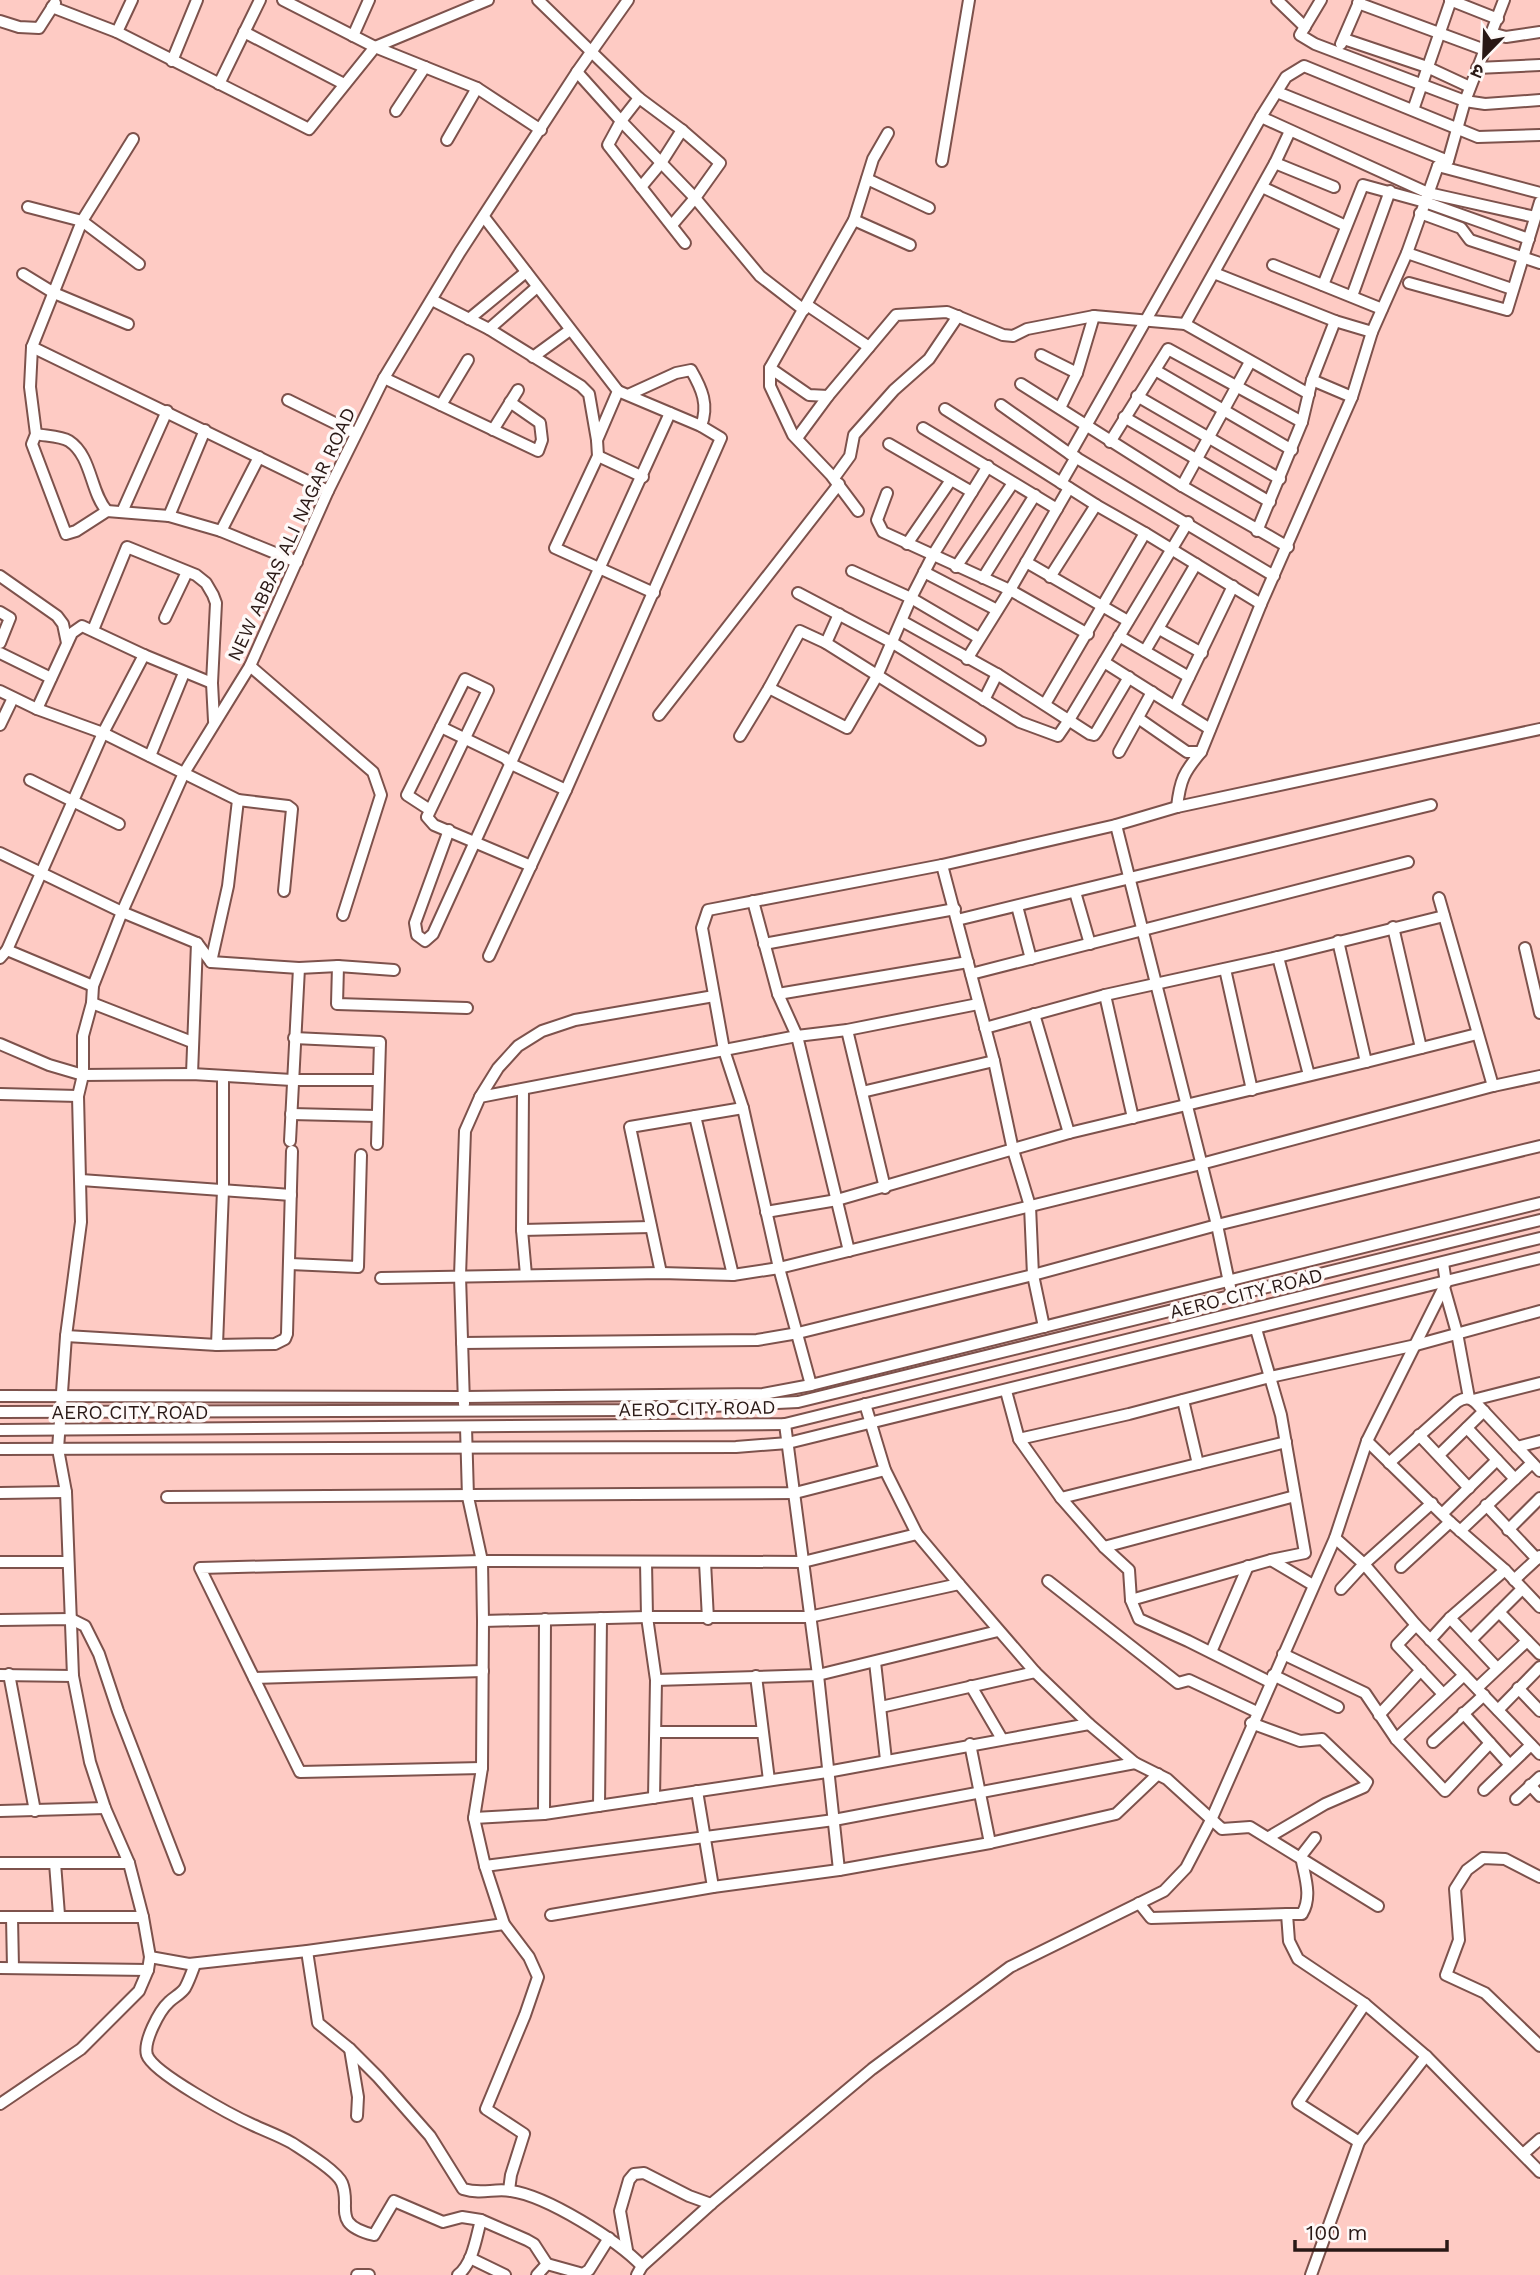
<svg xmlns="http://www.w3.org/2000/svg" width="1540" height="2275" viewBox="0 0 1540 2275" font-family="'Work Sans','Noto Sans Devanagari',sans-serif">
  <style>
    .lines { fill: none; stroke-linecap: round; stroke-linejoin: round }
    .minor-casing { stroke: #7d524c; stroke-width: 14 }
    .minor { stroke: #fff; stroke-width: 10 }
    .labels { text-anchor: middle; stroke-width: 7; stroke-linejoin: round; paint-order: stroke }
    .street-label { font-size: 19px; fill: #291815; stroke: #fef9f8 }
  </style>
  <rect width="100%" height="100%" fill="#fecbc4"/>
  <g class="lines">
    <defs>
      <g id="minor">
        <polyline points="283,0 375,47 477,88 541,130"/>
        <polyline points="538,0 639,98 682,130 720,163 695,198 672,225"/>
        <polyline points="1277,0 1305,27"/>
        <polyline points="1321,0 1300,35 1315,44 1465,101 1485,104 1540,100"/>
        <polyline points="1450,0 1498,19"/>
        <polyline points="1358,3 1485,50"/>
        <polyline points="52,7 117,32 309,129 375,47 488,0"/>
        <polyline points="0,21 19,27 39,28 55,3"/>
        <polyline points="117,32 132,0"/>
        <polyline points="244,32 344,84"/>
        <polyline points="1491,33 1506,37 1540,32"/>
        <polyline points="353,36 369,0"/>
        <polyline points="1344,39 1427,67 1470,87"/>
        <polyline points="1341,44 1360,0"/>
        <polyline points="172,61 197,0"/>
        <polyline points="1477,68 1540,65"/>
        <polyline points="577,72 621,121 695,198 760,276 804,310"/>
        <polyline points="219,84 260,0"/>
        <polyline points="1277,92 1448,161"/>
        <polyline points="639,98 621,121 608,145 685,243"/>
        <polyline points="1413,110 1451,0"/>
        <polyline points="396,111 425,67"/>
        <polyline points="1261,117 1428,193 1535,217"/>
        <polyline points="133,139 82,221 32,347 30,387 36,434 32,444 66,534 76,531 107,511 169,516 221,531 297,562"/>
        <polyline points="447,140 477,88"/>
        <polyline points="942,161 969,0"/>
        <polyline points="1275,163 1334,187"/>
        <polyline points="1438,166 1540,193"/>
        <polyline points="867,179 929,208"/>
        <polyline points="641,187 661,163 682,130"/>
        <polyline points="1262,187 1346,226"/>
        <polyline points="28,207 82,221 139,264"/>
        <polyline points="1420,213 1461,228 1470,240 1540,263"/>
        <polyline points="484,217 618,391 597,440 598,456 555,548 654,593"/>
        <polyline points="854,220 910,245"/>
        <polyline points="1407,253 1512,289"/>
        <polyline points="1273,265 1382,309"/>
        <polyline points="1214,273 1335,321 1372,332"/>
        <polyline points="23,274 54,293 128,324"/>
        <polyline points="1409,283 1507,310 1540,202"/>
        <polyline points="1323,285 1363,185 1425,202 1529,239"/>
        <polyline points="1352,296 1390,191"/>
        <polyline points="432,300 489,329 581,386 589,394 597,440"/>
        <polyline points="807,305 869,347"/>
        <polyline points="469,319 526,272"/>
        <polyline points="1185,324 1275,163 1290,131"/>
        <polyline points="489,329 537,287"/>
        <polyline points="32,347 328,491"/>
        <polyline points="1041,355 1077,373"/>
        <polyline points="533,357 570,330"/>
        <polyline points="770,368 809,395 828,396"/>
        <polyline points="1155,370 1292,450"/>
        <polyline points="384,378 538,451 542,440 540,423 510,402"/>
        <polyline points="1312,380 1352,397"/>
        <polyline points="1021,384 1182,486 1288,547"/>
        <path d="M630,394L676,373L691,370C702,389 709,405 701,426"/>
        <polyline points="1137,396 1280,479"/>
        <polyline points="288,400 355,433"/>
        <polyline points="441,405 468,360"/>
        <polyline points="1001,405 1070,454 1274,576"/>
        <polyline points="1060,408 1077,373 1094,316"/>
        <polyline points="945,409 1096,505 1145,533 1261,604"/>
        <polyline points="1124,417 1270,502"/>
        <polyline points="923,428 1057,509"/>
        <polyline points="493,430 518,390"/>
        <path d="M36,434C45,436 61,436 69,441C92,456 90,492 107,511"/>
        <polyline points="797,438 828,396 896,315 947,312 1003,335 1013,336 1027,329 1094,316 1185,324 1309,394"/>
        <polyline points="1110,442 1168,349 1302,422"/>
        <polyline points="889,444 972,492"/>
        <polyline points="1070,454 1261,117 1286,77 1304,66 1478,137 1540,135"/>
        <polyline points="598,456 643,477"/>
        <polyline points="834,478 850,456 854,435 894,390 929,359 958,316"/>
        <polyline points="1061,483 1076,457"/>
        <polyline points="1182,486 1250,362"/>
        <polyline points="887,493 877,520 883,532 1010,590 1088,634"/>
        <polyline points="858,511 831,475 793,435 770,386 770,368 854,220 873,159 888,133"/>
        <polyline points="122,512 167,411"/>
        <polyline points="169,516 205,430"/>
        <polyline points="221,531 259,457"/>
        <polyline points="1257,531 1302,422 1312,380 1335,321"/>
        <polyline points="907,544 951,480"/>
        <polyline points="1026,562 1128,621"/>
        <polyline points="956,567 1013,483"/>
        <polyline points="852,571 911,598 979,638"/>
        <polyline points="924,572 997,610"/>
        <polyline points="0,576 57,616 63,624 67,643"/>
        <polyline points="1050,577 1096,505"/>
        <polyline points="983,578 1035,495"/>
        <polyline points="798,593 893,643 1020,722 1058,736 1069,720 1188,522"/>
        <polyline points="0,612 10,618 0,643"/>
        <polyline points="165,618 187,572"/>
        <polyline points="902,621 997,674 1090,734 1094,735 1097,731 1129,677"/>
        <polyline points="1159,629 1202,653"/>
        <polyline points="93,630 127,547 196,575 206,583 213,595 216,603 212,683 214,721"/>
        <polyline points="1119,636 1189,677"/>
        <polyline points="826,643 839,614"/>
        <polyline points="1145,651 1196,564"/>
        <polyline points="0,653 51,678"/>
        <polyline points="967,659 1010,590 1069,488"/>
        <polyline points="1104,662 1210,729"/>
        <polyline points="250,666 373,772 381,795 343,915"/>
        <polyline points="769,688 847,728 877,676 911,598 933,555 988,466"/>
        <polyline points="0,691 37,709 103,733 238,800 228,886 211,962"/>
        <polyline points="984,700 997,674"/>
        <polyline points="1045,704 1145,533"/>
        <polyline points="1175,706 1233,586"/>
        <polyline points="37,709 72,633 82,626 144,655 212,683"/>
        <polyline points="659,715 839,484"/>
        <polyline points="1138,718 1187,752 1201,752"/>
        <polyline points="0,725 13,698"/>
        <polyline points="441,727 505,758 511,764 566,790"/>
        <polyline points="740,736 769,688 800,631 826,643 980,740"/>
        <polyline points="1119,752 1152,692"/>
        <polyline points="150,756 184,673"/>
        <polyline points="30,780 119,824"/>
        <polyline points="238,800 288,806 292,809 284,891"/>
        <path d="M1177,807C1180,780 1184,772 1201,752L1261,604L1352,397L1372,332L1407,253L1438,166L1448,161L1465,101L1504,0"/>
        <polyline points="430,810 407,795 465,679 488,690 427,817 434,825 531,866"/>
        <polyline points="1116,825 1217,1225 1230,1287"/>
        <polyline points="449,830 415,923 417,935 425,941 433,934 670,413"/>
        <polyline points="0,853 122,912 197,943 211,962 299,968 338,966 394,970"/>
        <polyline points="942,865 994,1061 1013,1150 1030,1206 1033,1275 1044,1327"/>
        <polyline points="1075,892 1090,944"/>
        <polyline points="1439,898 1493,1086"/>
        <polyline points="753,901 778,994 797,1036 849,1251"/>
        <polyline points="1017,906 1031,959"/>
        <polyline points="957,920 1431,805"/>
        <polyline points="1393,927 1421,1048"/>
        <polyline points="1338,941 1366,1062"/>
        <polyline points="764,944 955,909"/>
        <polyline points="1525,948 1540,1013"/>
        <polyline points="7,950 93,986"/>
        <polyline points="489,956 566,790 721,438 701,426 618,391"/>
        <polyline points="1278,957 1309,1075"/>
        <polyline points="0,958 7,950 103,733 144,655"/>
        <polyline points="338,966 337,1004 467,1008"/>
        <polyline points="1225,969 1252,1090"/>
        <polyline points="971,974 1408,862"/>
        <polyline points="778,994 968,962"/>
        <polyline points="1105,995 1133,1118"/>
        <polyline points="92,1003 192,1042"/>
        <polyline points="1034,1014 1069,1133"/>
        <polyline points="985,1028 1105,995 1278,957 1444,916"/>
        <polyline points="847,1030 885,1188"/>
        <polyline points="294,1038 380,1042 377,1144"/>
        <polyline points="0,1044 49,1065 83,1075 192,1074 292,1080 378,1080"/>
        <polyline points="192,1074 197,943"/>
        <polyline points="523,1090 522,1230 526,1275"/>
        <polyline points="862,1092 994,1061"/>
        <polyline points="0,1094 78,1096"/>
        <polyline points="480,1097 498,1068 518,1046 542,1031 575,1020 714,996"/>
        <polyline points="291,1114 377,1116"/>
        <polyline points="695,1116 733,1275"/>
        <polyline points="290,1141 299,968"/>
        <polyline points="81,1180 291,1195"/>
        <polyline points="766,1212 837,1200 1069,1133 1366,1062 1477,1034"/>
        <polyline points="522,1230 651,1227"/>
        <polyline points="1443,1263 1446,1283 1444,1287 1457,1333 1469,1398"/>
        <polyline points="290,1264 358,1267 361,1155"/>
        <polyline points="661,1273 630,1127 743,1108"/>
        <polyline points="381,1278 661,1273 733,1275 779,1268 1201,1164 1493,1086 1540,1076"/>
        <polyline points="66,1336 217,1345 275,1344 285,1339 287,1334 292,1151"/>
        <polyline points="462,1343 757,1340 798,1333 1033,1275 1217,1225 1540,1146"/>
        <polyline points="217,1345 223,1190 223,1076"/>
        <polyline points="811,1385 779,1268 743,1108 724,1050 702,928 708,910 942,865 1116,825 1177,807 1540,729"/>
        <polyline points="1006,1391 1019,1439 1061,1498 1104,1547 1129,1570 1131,1600 1139,1619 1188,1641 1270,1682"/>
        <polyline points="0,1396 464,1397 763,1394 811,1385 1540,1203"/>
        <polyline points="1183,1400 1198,1464"/>
        <polyline points="1473,1400 1540,1383"/>
        <polyline points="464,1404 460,1276 465,1131 480,1097 797,1036 847,1030 978,1004"/>
        <polyline points="865,1404 885,1470 917,1534 959,1584 1035,1672 1089,1724 1135,1763 1167,1779 1222,1829 1250,1827 1378,1906"/>
        <polyline points="0,1412 629,1410 798,1402 1540,1220"/>
        <polyline points="785,1424 818,1675 839,1870"/>
        <polyline points="466,1427 468,1497 482,1561 483,1621 482,1768 474,1818 485,1866 504,1924 529,1957 538,1977 525,2015 486,2109 524,2134 511,2175 509,2190"/>
        <polyline points="1467,1428 1515,1479"/>
        <polyline points="0,1430 785,1424 1540,1238"/>
        <polyline points="1419,1435 1469,1488"/>
        <polyline points="1019,1439 1129,1414 1270,1377 1416,1345 1540,1311"/>
        <polyline points="1367,1441 1450,1522 1505,1570 1540,1607"/>
        <polyline points="1517,1447 1540,1441"/>
        <polyline points="0,1449 736,1447 788,1443 1540,1258"/>
        <polyline points="1439,1455 1484,1411"/>
        <path d="M1389,1463L1457,1402C1465,1397 1470,1397 1477,1404L1540,1471"/>
        <polyline points="0,1493 66,1492"/>
        <polyline points="167,1497 795,1493 885,1470"/>
        <polyline points="1061,1498 1286,1442"/>
        <polyline points="1486,1505 1537,1559"/>
        <polyline points="1443,1513 1497,1460"/>
        <polyline points="1508,1530 1540,1498"/>
        <polyline points="1460,1531 1532,1463"/>
        <polyline points="1335,1538 1364,1564 1416,1625 1540,1754"/>
        <polyline points="1104,1547 1295,1496"/>
        <polyline points="1271,1560 1313,1585"/>
        <polyline points="0,1562 68,1562"/>
        <polyline points="646,1562 647,1617 656,1680 654,1798"/>
        <polyline points="705,1562 708,1619"/>
        <polyline points="1401,1567 1450,1522"/>
        <polyline points="1514,1580 1540,1556"/>
        <polyline points="1048,1581 1178,1683 1189,1680 1257,1712"/>
        <polyline points="1341,1589 1364,1564 1432,1503"/>
        <polyline points="1131,1600 1271,1560 1305,1553 1281,1415 1256,1329"/>
        <polyline points="1499,1612 1540,1654"/>
        <polyline points="1450,1618 1497,1668"/>
        <polyline points="0,1620 71,1619 85,1626 99,1654 118,1711 179,1869"/>
        <polyline points="483,1621 647,1617 809,1617 959,1584"/>
        <polyline points="1416,1625 1397,1645 1443,1694"/>
        <polyline points="1430,1640 1450,1618 1505,1570"/>
        <polyline points="1471,1640 1522,1589"/>
        <polyline points="1211,1652 1248,1566"/>
        <polyline points="1283,1654 1365,1693 1396,1739 1445,1791 1490,1743"/>
        <polyline points="875,1662 886,1760"/>
        <polyline points="9,1674 35,1811"/>
        <polyline points="0,1675 73,1676"/>
        <polyline points="1273,1675 1338,1707"/>
        <polyline points="756,1676 769,1780"/>
        <polyline points="254,1678 483,1671"/>
        <polyline points="656,1680 818,1675 998,1631"/>
        <polyline points="971,1686 1002,1739"/>
        <polyline points="1477,1688 1527,1641"/>
        <polyline points="1518,1688 1540,1711"/>
        <polyline points="881,1707 1035,1672"/>
        <polyline points="1498,1710 1540,1667"/>
        <polyline points="1463,1713 1509,1764"/>
        <polyline points="1379,1715 1421,1670"/>
        <polyline points="1251,1723 1300,1741 1322,1739 1367,1782 1364,1787 1325,1804 1269,1837"/>
        <polyline points="656,1732 762,1732"/>
        <polyline points="1396,1739 1464,1675"/>
        <polyline points="1433,1742 1484,1695"/>
        <polyline points="970,1744 990,1843"/>
        <polyline points="482,1768 300,1772 200,1568 482,1561 803,1562 917,1534"/>
        <polyline points="1530,1785 1540,1796"/>
        <polyline points="1484,1790 1531,1745"/>
        <polyline points="697,1791 713,1887"/>
        <polyline points="1516,1799 1540,1777"/>
        <polyline points="599,1806 601,1618"/>
        <polyline points="0,1811 105,1808"/>
        <polyline points="544,1814 545,1619"/>
        <polyline points="474,1818 544,1814 827,1772 1089,1724"/>
        <path d="M1315,1838L1301,1856C1304,1875 1313,1896 1302,1914H1287L1289,1941L1298,1959L1365,2004L1426,2056L1540,2172"/>
        <polyline points="0,1863 129,1863"/>
        <polyline points="55,1863 59,1915"/>
        <polyline points="485,1866 834,1820 1135,1763"/>
        <polyline points="1540,1877 1505,1859 1483,1858 1467,1870 1455,1889 1459,1940 1446,1975 1485,1993 1540,2046"/>
        <polyline points="1139,1903 1151,1918 1287,1914"/>
        <polyline points="551,1915 713,1887 839,1870 990,1843 1116,1814 1158,1774"/>
        <polyline points="0,1917 143,1917"/>
        <polyline points="12,1917 13,1968"/>
        <path d="M307,1951L318,2023L350,2049L378,2077L430,2136L463,2189C483,2195 493,2188 511,2191C547,2196 617,2240 642,2266"/>
        <polyline points="150,1957 189,1964 307,1951 504,1924"/>
        <path d="M195,1964C192,1972 189,1981 185,1988C181,1994 174,1997 169,2002C159,2011 143,2042 147,2055C153,2073 233,2116 253,2125C266,2131 280,2136 292,2143C304,2151 337,2171 342,2183C352,2207 330,2224 374,2235L394,2201L443,2222L462,2217L481,2220L527,2240L534,2244L547,2264"/>
        <polyline points="0,1968 148,1970"/>
        <polyline points="350,2049 358,2097 357,2116"/>
        <polyline points="0,2104 81,2049 139,1991 148,1970 150,1957 143,1917 129,1863 105,1808 90,1762 73,1676 66,1492 58,1449 66,1336 81,1222 78,1096 83,1075 83,1036 92,1003 93,986 122,912 184,773 250,666 328,491 384,378 460,252 577,72 628,0"/>
        <polyline points="1359,2142 1298,2103 1365,2004"/>
        <polyline points="1523,2154 1540,2139"/>
        <polyline points="627,2250 620,2211 629,2180 634,2174 644,2173 689,2196 711,2204"/>
        <polyline points="470,2258 505,2275"/>
        <polyline points="357,2275 369,2275"/>
        <path d="M458,2275C473,2263 476,2238 481,2220"/>
        <polyline points="537,2275 547,2264 583,2274 589,2270 609,2238"/>
        <polyline points="637,2275 642,2266 711,2204 872,2069 1010,1967 1164,1891 1186,1868 1211,1820 1335,1538 1367,1441 1444,1287"/>
        <polyline points="1311,2275 1359,2142 1426,2056"/>
      </g>
    </defs>
    <use href="#minor" class="minor-casing"/>
    <use href="#minor" class="minor"/>
  </g>
  <g class="labels">
    <g class="street-label">
      <text transform="translate(291 534) rotate(-65)" y="7">NEW ABBAS ALI NAGAR ROAD</text>
      <text transform="translate(1246 1293) rotate(-14)" y="7">AERO CITY ROAD</text>
      <text transform="translate(697 1408) rotate(-1)" y="7">AERO CITY ROAD</text>
      <text x="130" y="1419">AERO CITY ROAD</text>
    </g>
  </g>
  <g transform="translate(1484 56) rotate(203)" stroke="#fef9f8" stroke-width="5" paint-order="stroke">
  <path d="M0-5L12 26L0 18L-12 26Z" fill="#291815"/>
  <text y="-10" font-size="19" font-weight="bold" text-anchor="middle" fill="#291815">उ</text>
  </g>
  <path d="M1295 2240v10h152v-10" fill="none" stroke="#291815" stroke-width="3.5"/>
  <text x="1306" y="2240" font-size="21" fill="#291815" stroke="#fef9f8" stroke-width="5" paint-order="stroke">100 m</text>
</svg>
